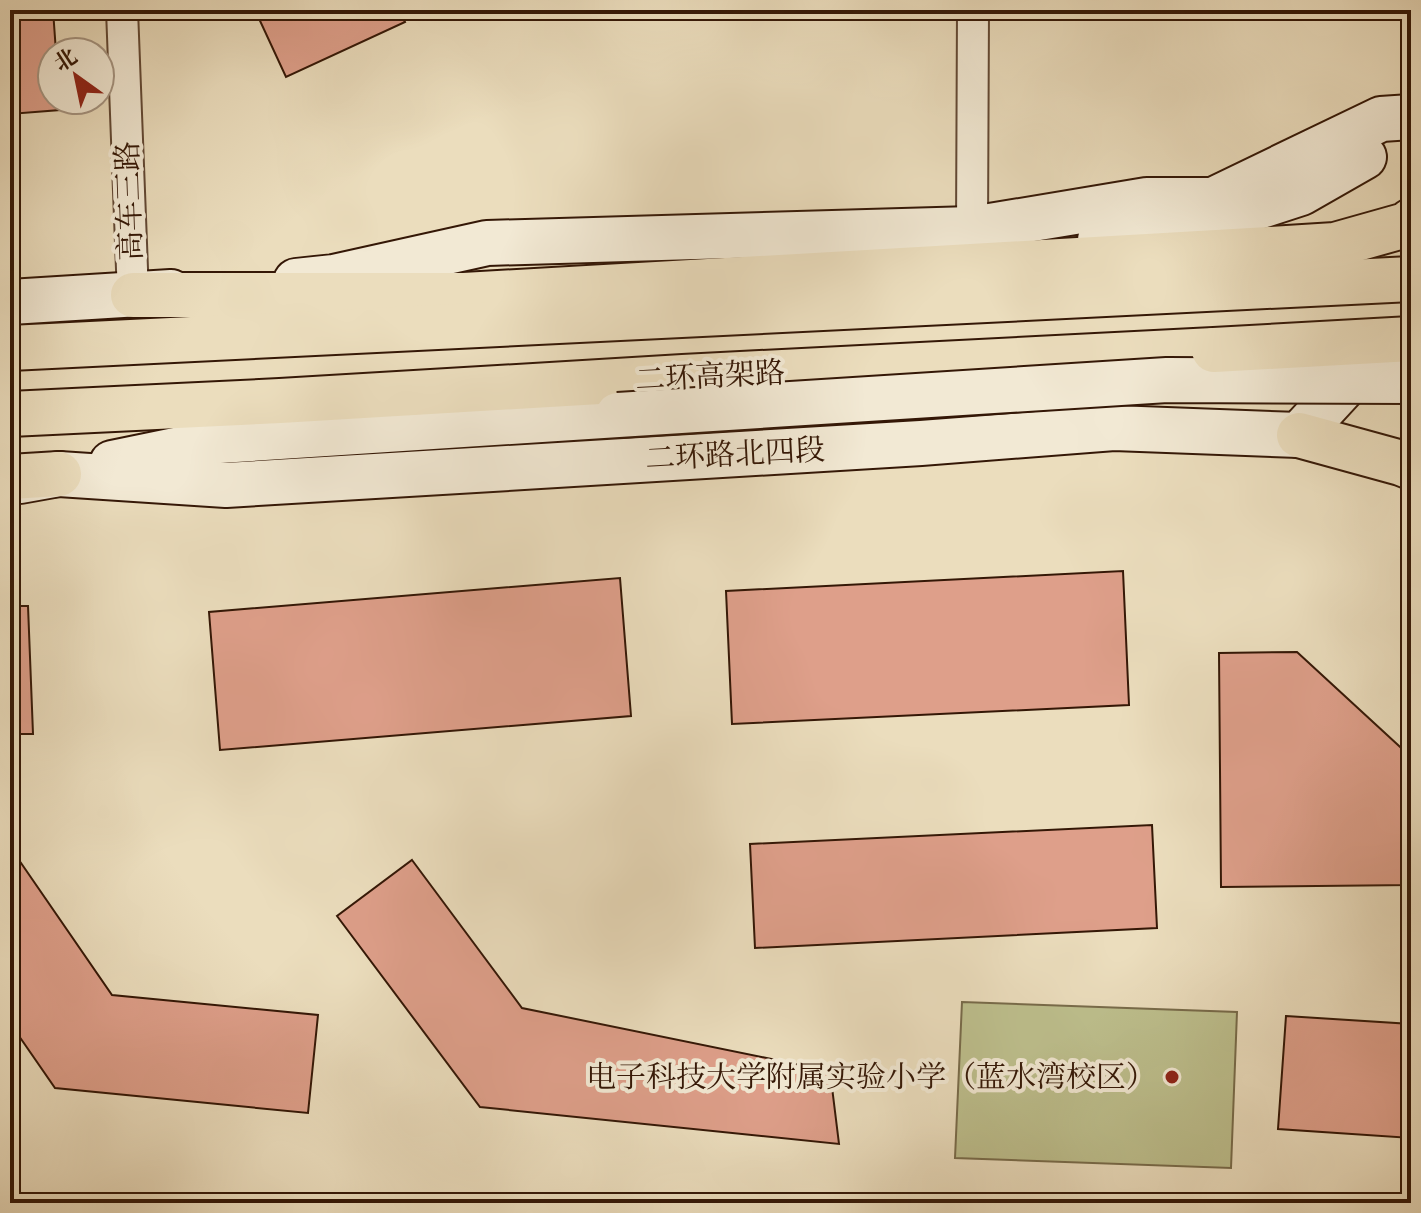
<svg xmlns="http://www.w3.org/2000/svg" width="1421" height="1213" viewBox="0 0 1421 1213" font-family="'Gentium Book Plus','Noto Serif SC',serif">
  <style>
    .green { fill: #bdbf8d; stroke: #786b4a; stroke-width: 2 }
    .building { fill: #de9f8a; stroke: #341706; stroke-width: 2 }
    .lines { fill: none; stroke-linecap: round; stroke-linejoin: round }
    .street-casing { stroke: #624834; stroke-width: 34 }
    .secondary-casing { stroke: #341706; stroke-width: 48 }
    .primary-casing { stroke: #341706; stroke-width: 48 }
    .highway-casing { stroke: #341706; stroke-width: 48 }
    .street { stroke: #f2e9d4; stroke-width: 30 }
    .secondary { stroke: #f2e9d4; stroke-width: 44 }
    .primary { stroke: #ebddbd; stroke-width: 44 }
    .highway { stroke: #ebddbd; stroke-width: 44 }
    .secondary-bridge-casing { stroke: #341706; stroke-width: 48; stroke-linecap: butt }
    .highway-bridge-casing { stroke: #341706; stroke-width: 48; stroke-linecap: butt }
    .secondary-bridge { stroke: #f2e9d4; stroke-width: 44 }
    .highway-bridge { stroke: #ebddbd; stroke-width: 44 }
    .poi-dot { fill: #8f2418; stroke: #f2e9d4; stroke-width: 3 }
    .labels { text-anchor: middle; stroke-width: 8; stroke-linejoin: round; paint-order: stroke }
    .street-label { font-size: 30px; fill: #341706; stroke: #f2e9d4 }
    .poi-label { font-size: 30px; fill: #341706; stroke: #f2e9d4; text-anchor: end }
  </style>
  <rect width="100%" height="100%" fill="#ebddbd"/>
  <filter id="stains"><feTurbulence type="fractalNoise" baseFrequency=".0025" numOctaves="4"/><feColorMatrix values="0 0 0 0 .2 0 0 0 0 .09 0 0 0 0 .02 0 0 0 .5 -.17"/></filter>
  <radialGradient id="worn" r=".72"><stop offset=".6" stop-color="#630" stop-opacity="0"/><stop offset="1" stop-color="#630" stop-opacity=".3"/></radialGradient>
  <polygon class="green" points="962,1002 1237,1012 1231,1168 955,1158"/>
  <g class="building">
    <polygon points="10,10 53,10 56,52 52,52 52,100 60,100 60,110 10,114"/>
    <polygon points="255,10 399,10 405,22 286,77"/>
    <polygon points="1123,571 1129,705 732,724 726,591"/>
    <polygon points="620,578 631,716 220,750 209,612"/>
    <polygon points="10,606 28,606 33,734 10,734"/>
    <polygon points="1297,652 1411,757 1411,885 1221,887 1219,653"/>
    <polygon points="1152,825 1157,928 755,948 750,844"/>
    <polygon points="10,847 112,995 318,1015 308,1113 55,1088 10,1023"/>
    <polygon points="412,860 522,1008 830,1071 839,1144 480,1107 337,916"/>
    <polygon points="1286,1016 1411,1024 1411,1138 1278,1129"/>
  </g>
  <g class="lines">
    <defs>
      <g id="street">
        <polyline points="122,10 133,295"/>
        <polyline points="972,229 973,10"/>
      </g>
      <g id="secondary">
        <polyline points="1100,240 1140,237 1205,224 1301,193 1364,157"/>
        <polyline points="296,281 334,277 487,243 972,229 1147,200 1213,200 1381,119 1411,117"/>
        <polyline points="10,302 171,292"/>
        <polyline points="112,463 219,441 618,415"/>
        <polyline points="20,481 59,474 226,485 921,443 1114,428 1299,435 1370,358"/>
      </g>
      <polyline id="primary" points="1299,435 1401,463 1411,467"/>
      <g id="highway">
        <polyline points="133,295 464,295 1269,249 1335,245 1406,225 1411,221"/>
        <polyline points="10,348 1411,279"/>
        <polyline points="10,414 280,401 683,377 1214,350"/>
        <polyline points="10,477 59,474"/>
      </g>
    </defs>
    <use href="#street" class="street-casing"/>
    <use href="#secondary" class="secondary-casing"/>
    <use href="#primary" class="primary-casing"/>
    <use href="#highway" class="highway-casing"/>
    <use href="#street" class="street"/>
    <use href="#secondary" class="secondary"/>
    <use href="#primary" class="primary"/>
    <use href="#highway" class="highway"/>
    <defs>
      <polyline id="secondary-bridge" points="618,415 1167,380 1411,381"/>
      <polyline id="highway-bridge" points="1214,350 1411,339"/>
    </defs>
    <use href="#secondary-bridge" class="secondary-bridge-casing"/>
    <use href="#highway-bridge" class="highway-bridge-casing"/>
    <use href="#secondary-bridge" class="secondary-bridge"/>
    <use href="#highway-bridge" class="highway-bridge"/>
  </g>
  <circle class="poi-dot" cx="1172" cy="1077" r="8"/>
  <g class="labels">
    <g class="street-label">
      <text transform="translate(129 201) rotate(-92)" y="10">高车三路</text>
      <text transform="translate(710 376) rotate(-3)" y="10">二环高架路</text>
      <text transform="translate(735 454) rotate(-3)" y="10">二环路北四段</text>
    </g>
    <g class="poi-label">
      <text x="1156" y="1087">电子科技大学附属实验小学（蓝水湾校区）</text>
    </g>
  </g>
  <rect width="1421" height="1213" fill="none" stroke="#ebddbd" stroke-width="40"/>
  <rect x="12" y="12" width="1397" height="1189" fill="none" stroke="#341706" stroke-width="4"/>
  <rect x="20" y="20" width="1381" height="1173" fill="none" stroke="#341706" stroke-width="2"/>
  <g transform="translate(76 76) rotate(327)"><circle r="38" fill="#f2e9d4" stroke="#a69582" stroke-width="2"/>
  <path d="M0-6L14 30L0 20L-14 30Z" fill="#8f2418"/>
  <text y="-12" font-size="22" font-weight="bold" text-anchor="middle" fill="#341706">北</text>
  </g>
  <rect width="100%" height="100%" filter="url(#stains)"/>
  <rect width="100%" height="100%" fill="url(#worn)"/>
</svg>
